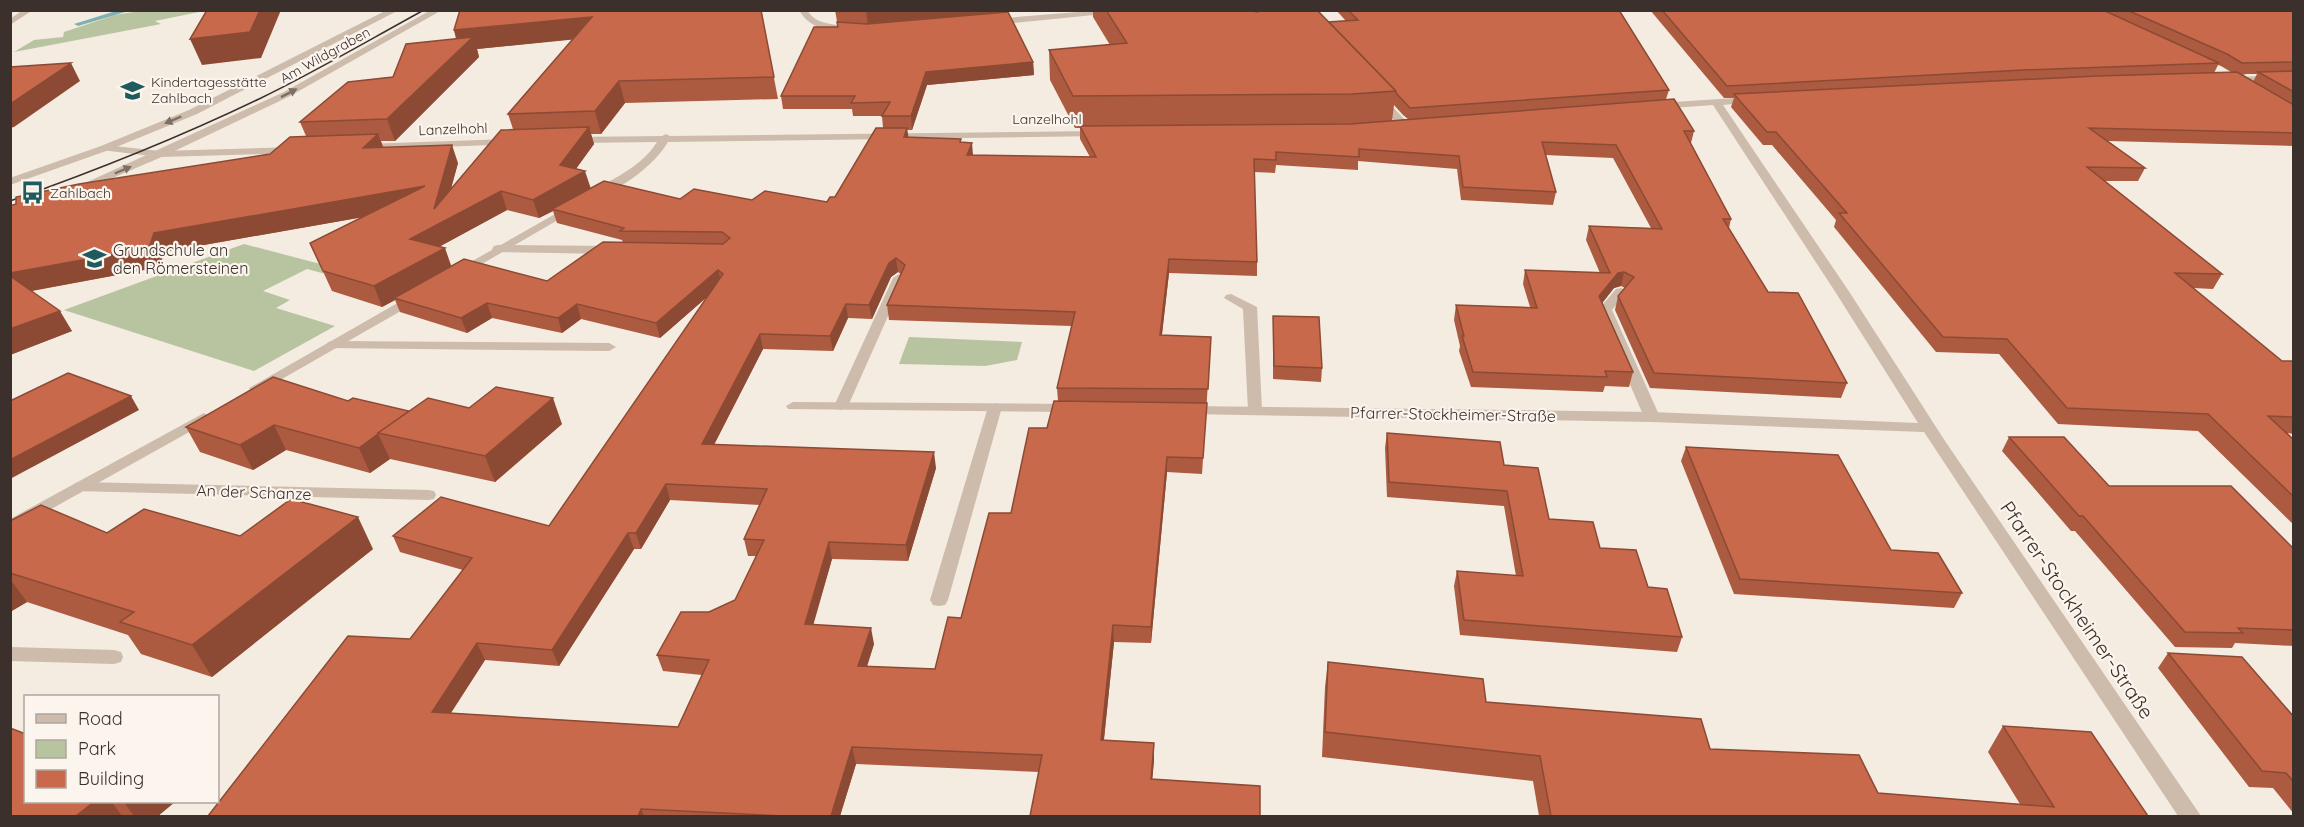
<svg xmlns="http://www.w3.org/2000/svg" width="2304" height="827" viewBox="0 0 2304 827" font-family="Quicksand,sans-serif">
  <style>
    .green { fill: #b8c4a0 }
    .lines { fill: none; stroke-linecap: round; stroke-linejoin: round }
    .stream { fill: #7fb0b2; fill-rule: evenodd }
    .service { fill: #cdbbac; fill-rule: evenodd }
    .minor { fill: #cdbbac; fill-rule: evenodd }
    .tertiary { fill: #cdbbac; fill-rule: evenodd }
    .tram { stroke: #3b302b; stroke-width: 1.5 }
    .wall { fill: #ac5a40; fill-rule: evenodd }
    .shaded-wall { fill: #8c4a34 }
    .building { fill: #c8694b; stroke: #8c4a34; stroke-width: 1.5; fill-rule: evenodd }
    .oneway { fill: #7d6f65 }
    .labels { text-anchor: middle; stroke-width: 4.5; stroke-linejoin: round; paint-order: stroke }
    .far-street-label { font-size: 14px; fill: #3b302b; stroke: #fbf5ee }
    .far-poi-label { font-size: 14px; fill: #3b302b; stroke: #fbf5ee; text-anchor: start }
    .poi-label { font-size: 16px; fill: #3b302b; stroke: #fbf5ee; text-anchor: start }
    .street-label { font-size: 16px; fill: #3b302b; stroke: #fbf5ee }
    .near-street-label { font-size: 20px; fill: #3b302b; stroke: #fbf5ee }
  </style>
  <rect width="100%" height="100%" fill="#f4ebe1"/>
  <g class="green">
    <polygon points="140,11 204,11 155,21 161,24 14,52 34,40 63,37 64,32 115,15"/>
    <polygon points="244,244 374,278 363,284 307,269 263,291 290,300 276,308 335,326 254,371 64,310"/>
    <polygon points="909,337 1022,342 1017,360 985,366 899,364"/>
  </g>
  <g class="lines">
    <polygon class="stream" points="119,10 132,10 78,26 74,24"/>
    <g class="service">
      <polygon points="498,245 612,246 618,250 612,254 494,252 492,249 494,246"/>
      <polygon points="899,274 905,278 848,406 841,410 836,409 834,406 893,278"/>
      <polygon points="1621,288 1628,292 1612,310 1660,417 1657,420 1647,420 1644,417 1598,310 1616,289"/>
      <polygon points="1231,294 1257,307 1262,410 1255,414 1248,410 1243,309 1224,298 1226,295"/>
      <polygon points="333,341 609,343 616,347 609,351 328,348 326,345 328,342"/>
      <polygon points="995,403 1002,407 948,600 945,605 939,606 933,605 930,600 988,407"/>
      <polygon points="81,482 428,490 434,491 436,495 434,499 428,500 75,491 73,487 75,483"/>
      <polygon points="10,647 114,650 121,652 123,657 121,662 114,664 10,661"/>
    </g>
    <g class="minor">
      <polygon points="23,10 33,10 10,25 10,19"/>
      <path d="M799,10H807C819,29 839,21 853,30L849,33C830,31 809,29 799,10Z"/>
      <polygon points="1103,10 1144,10 993,25 989,22 993,19"/>
      <polygon points="2294,75 2294,81 2231,83 2226,80 2231,77"/>
      <polygon points="1751,97 1756,100 1755,102 1723,105 1850,293 1945,441 2201,816 2178,816 1924,432 1652,422 1187,414 1180,410 1187,406 1652,412 1918,423 1836,293 1713,105 1658,109 1653,106 1658,103"/>
      <polygon points="1376,98 1384,98 1409,124 1409,128 1401,128 1376,102"/>
      <path d="M1098,131L1103,134L1102,136L668,142C654,165 623,189 597,196L591,193L593,191C616,177 642,166 657,142L573,143L568,140L573,137L662,136L666,134L670,136Z"/>
      <polygon points="510,139 515,142 514,144 363,150 358,147 363,144"/>
      <polygon points="105,145 160,151 294,147 299,150 294,153 160,157 101,150 100,148"/>
      <polygon points="571,205 577,208 575,210 463,275 455,275 453,272"/>
      <polygon points="415,293 420,294 422,297 420,300 261,391 251,391 249,388"/>
      <polygon points="793,402 1070,404 1077,408 1070,412 788,409 786,406"/>
      <polygon points="204,413 212,418 209,421 10,532 10,519"/>
    </g>
    <g class="tertiary">
      <polygon points="387,10 399,10 197,114 109,150 10,185 10,178 101,146 189,110"/>
      <polygon points="431,10 442,10 290,96 164,156 82,191 78,192 72,189 284,92"/>
    </g>
    <path class="tram" d="M10,201C95,171 178,138 259,99C315,72 369,40 424,10"/>
  </g>
  <g class="wall">
    <path d="M761,10L778,99L625,103L601,134H591L594,144L576,169L590,188L680,199L827,202L835,197L883,128L882,116H853L852,109H783L781,96L838,27L835,10H1004L1033,62L1034,75L927,85L912,130H907L908,137L962,142L973,155L1090,157L1080,139V128H1075L1050,80L1049,50L1110,45L1093,17V10H1255L1256,12L1329,22L1346,21L1336,10H1619L1669,90L1666,99L1694,131L1691,143L1731,219L1729,228L1768,292L1847,383L1841,398L1650,388L1615,310L1618,296L1625,288L1621,286L1614,288L1602,303L1633,372L1629,387L1605,386L1603,392L1471,387L1459,351L1460,346L1454,320L1456,305L1530,307L1523,284L1525,270L1600,273L1586,240L1589,226L1651,228L1613,158L1545,155L1556,192L1553,205L1461,200L1457,169L1358,161V170L1276,165L1275,173L1254,172L1257,262V276L1169,273L1162,335L1211,337L1202,474L1167,472L1151,643L1114,642L1104,740L1154,743V760L1152,779L1039,772L856,764L840,816H208L410,639L463,570L400,552L393,536L549,526L708,296L660,338L581,319L562,333L492,318L467,333L400,312L395,300L382,307L332,291L310,243L363,217L164,252L160,267L32,291L72,331L10,355V206L270,154L306,136L300,122L393,77L456,39L454,30ZM573,39L508,114L513,129L451,188L458,163L383,147L381,141H395L479,57L477,49ZM1394,105L1403,115L1408,119L1392,121ZM507,210L539,218L553,211L557,223L622,240L623,243L547,281L451,266L439,247ZM898,272L901,274L887,305L889,320L1072,326L1057,388L1058,401L1047,428L1011,513L961,618L935,669L867,667L874,644L813,624L832,559L908,561L936,468L714,445L763,349L833,351L848,318L872,319L891,277ZM670,500L760,505L744,539L748,556H756L735,600L709,612L657,655L663,671L702,675L678,727L451,713L485,660L559,666L634,549H641Z"/>
    <path d="M1650,10H2294V146L2108,141L2145,168L2138,181H2105L2222,274L2213,289L2193,288L2282,361H2294V434L2287,433L2294,440V525L2198,431L2058,424L1999,354L1936,352L1834,227L1836,220L1772,145H1763L1731,107L1734,98H1724ZM2218,65L2221,66L2231,72L2214,73ZM2247,74H2257L2253,82L2241,75Z"/>
    <polygon points="1273,316 1322,368 1321,382 1273,379"/>
    <polygon points="348,401 409,411 469,408 562,424 495,482 390,459 370,473 286,450 253,470 200,452 186,427"/>
    <polygon points="1387,433 1504,465 1549,519 1600,548 1648,587 1682,637 1677,652 1460,635 1454,586 1457,571 1516,576 1504,506 1387,497 1385,448"/>
    <polygon points="2009,437 2109,486 2294,549 2294,646 2235,643 2232,648 2175,647 2075,531 2071,531 2002,451"/>
    <polygon points="1686,447 1962,593 1954,608 1734,594 1681,461"/>
    <polygon points="10,521 107,533 240,536 373,549 212,677 141,654 128,635 27,602 10,612"/>
    <polygon points="2168,653 2294,717 2294,814 2273,788 2249,787 2158,668"/>
    <polygon points="1328,662 1486,702 1710,749 1878,793 2020,804 1988,752 2003,726 2148,816 1539,816 1533,781 1322,757 1325,687"/>
    <polygon points="26,801 176,801 158,816 10,816"/>
  </g>
  <g class="shaded-wall">
    <polygon points="260,10 281,10 261,58 202,65 190,39"/>
    <polygon points="866,10 1005,10 1005,15 868,26"/>
    <polygon points="592,17 598,37 477,49 479,57 395,141 387,119 460,50 454,30"/>
    <polygon points="1033,62 1034,75 927,85 912,130 911,116 926,72"/>
    <polygon points="71,63 80,81 14,127 10,128 10,104"/>
    <polygon points="619,81 625,103 601,134 595,111"/>
    <polygon points="589,127 594,144 566,182 585,171 591,189 552,209 553,211 539,218 533,200"/>
    <polygon points="907,128 909,140 904,137"/>
    <polygon points="378,134 385,152 363,148"/>
    <polygon points="972,143 973,155 967,155"/>
    <polygon points="452,145 458,163 442,222 501,191 507,210 418,258 410,239 434,209"/>
    <polygon points="425,186 432,205 164,252 160,267 19,293 10,279 10,273 154,233"/>
    <polygon points="445,248 452,268 394,298 395,300 382,307 374,286"/>
    <polygon points="896,258 898,272 891,277 872,319 869,305 889,263"/>
    <polygon points="1169,259 1169,273 1160,350 1160,335"/>
    <polygon points="718,270 722,284 660,338 656,323"/>
    <polygon points="1624,272 1621,286 1614,288 1596,311 1599,296 1618,273"/>
    <polygon points="487,303 492,318 467,333 461,318"/>
    <polygon points="577,304 581,319 562,333 558,318"/>
    <polygon points="846,304 848,318 833,351 830,336"/>
    <polygon points="60,311 72,331 10,355 10,329"/>
    <polygon points="760,334 763,349 706,460 702,444"/>
    <polygon points="131,396 139,410 10,479 10,460"/>
    <polygon points="553,398 562,424 495,482 485,456"/>
    <polygon points="274,425 286,450 253,470 240,445"/>
    <polygon points="378,434 390,459 370,473 359,448"/>
    <polygon points="934,452 936,468 908,561 906,545"/>
    <polygon points="1167,457 1167,472 1151,643 1151,627"/>
    <polygon points="666,484 670,500 641,549 636,533"/>
    <polygon points="358,517 373,549 212,677 192,645"/>
    <polygon points="628,533 634,549 559,666 552,650"/>
    <polygon points="829,542 832,559 809,640 805,624"/>
    <polygon points="10,579 27,602 10,612"/>
    <polygon points="1113,625 1114,642 1102,757 1101,740"/>
    <polygon points="871,628 874,644 861,683 858,666"/>
    <polygon points="477,643 485,660 441,728 432,712"/>
    <polygon points="1154,743 1154,760 1151,796 1151,779"/>
    <polygon points="852,747 856,764 840,816 831,816"/>
    <polygon points="95,801 111,801 122,816 76,816"/>
    <polygon points="123,801 176,801 158,816 134,816"/>
    <polygon points="641,809 644,816 638,816"/>
  </g>
  <g class="building">
    <polygon points="207,10 260,10 250,32 190,39"/>
    <polygon points="460,10 761,10 774,77 619,81 595,111 508,114 592,17 454,30"/>
    <polygon points="1106,10 1255,10 1256,12 1269,10 1317,10 1396,91 1352,94 1073,96 1049,50 1127,43"/>
    <polygon points="1348,10 1619,10 1669,90 1410,108 1396,93 1396,91 1329,22 1358,20"/>
    <polygon points="1662,10 2103,10 2219,63 2023,70 1727,86"/>
    <polygon points="2127,10 2294,10 2294,62 2242,63 2227,54"/>
    <polygon points="1008,12 1033,62 926,72 911,116 882,116 890,102 851,103 855,96 781,96 814,27 838,27 837,22 867,24"/>
    <polygon points="473,37 387,119 300,122 348,82 393,77 406,44"/>
    <polygon points="71,63 10,104 10,67"/>
    <polygon points="2294,71 2294,92 2258,72"/>
    <polygon points="2237,72 2294,105 2294,133 2089,128 2145,168 2087,167 2222,274 2175,273 2282,361 2294,361 2294,417 2268,416 2294,440 2294,497 2208,414 2067,408 2007,339 1943,337 1839,213 1847,213 1776,132 1767,132 1734,94 2097,76"/>
    <path d="M1674,99L1694,131H1684L1731,219H1723L1768,292L1798,293L1847,383L1654,373L1618,296L1634,277L1624,272L1618,273L1599,296L1633,372L1605,371L1607,377L1473,372L1462,336H1464L1456,305L1537,308L1525,270L1610,273L1589,226L1662,229L1616,145L1542,142L1556,192L1463,187L1459,156L1359,149V157L1276,152V160L1254,159L1257,262L1169,259L1160,335L1211,337L1208,389L1057,388L1075,312L887,305L905,265L896,258L889,263L869,305L846,304L830,336L760,334L702,444L934,452L906,545L829,542L805,624L871,628L858,666L935,669L948,617L961,618L989,513H1011L1029,428H1047L1054,401L1207,403L1203,458L1167,457L1151,627L1113,625L1101,740L1154,743L1151,779L1260,786V816H1030L1042,755L852,747L831,816H784L641,809L638,816H208L348,636L410,639L472,558L393,536L441,497L549,526L723,274L718,270L656,323L577,304L558,318L487,303L461,318L394,298L464,259L547,281L603,242L723,244L730,238L722,232L620,231L624,228L552,209L604,181L680,199L694,189L752,200L765,191L827,202L830,197H835L876,128H907L904,137L961,139L960,142L972,143L967,155L1096,157L1080,126L1350,124ZM666,484L767,489L744,539L764,540L735,600L709,612H681L657,655L709,660L678,727L432,712L477,643L552,650L628,533H636Z"/>
    <polygon points="589,127 560,165 585,171 533,200 501,191 410,239 445,248 374,286 323,271 310,243 425,186 154,233 149,248 10,273 10,206 16,204 16,197 79,184 270,154 290,137 378,134 363,148 452,145 434,209 501,130"/>
    <polygon points="10,276 60,311 10,329"/>
    <polygon points="1273,316 1319,317 1322,368 1274,366"/>
    <polygon points="68,373 131,396 10,460 10,401"/>
    <polygon points="273,377 348,401 353,398 409,411 359,448 274,425 240,445 186,427"/>
    <polygon points="496,387 553,398 485,456 378,433 428,398 469,408"/>
    <polygon points="1387,433 1500,442 1504,465 1538,468 1549,519 1593,522 1600,548 1636,550 1648,587 1667,589 1682,637 1464,620 1457,571 1523,576 1507,491 1389,482"/>
    <polygon points="2009,437 2064,437 2109,486 2231,486 2294,549 2294,630 2238,628 2243,633 2185,632 2083,516 2079,516"/>
    <polygon points="1686,447 1838,455 1891,550 1938,553 1962,593 1740,579"/>
    <polygon points="291,499 358,517 192,645 120,622 134,612 10,573 10,521 41,505 107,533 144,509 240,536"/>
    <polygon points="2168,653 2242,657 2294,717 2294,782 2286,773 2262,771"/>
    <polygon points="1328,662 1483,679 1486,702 1701,719 1710,749 1859,755 1878,793 2054,807 2003,726 2091,732 2148,816 1551,816 1540,756 1325,732"/>
    <polygon points="10,728 26,734 26,801 95,801 76,816 10,816"/>
  </g>
  <defs><path id="oneway-solid" d="M-6-.8H1V-3.2L6.5 0L1 3.2V.8H-6Z" transform="scale(1.5)"/></defs>
  <g class="oneway">
    <use href="#oneway-solid" transform="translate(289 93) rotate(-27)"/>
    <use href="#oneway-solid" transform="translate(173 120) rotate(157)"/>
    <use href="#oneway-solid" transform="translate(123 170) rotate(-23)"/>
  </g>
  <defs>
    <symbol id="school-bare" viewBox="-9 -9 18 18"><path d="M0-5L7-2L0 1L-7-2ZM-4 1L0 2.5L4 1V4Q0 6-4 4Z" fill="#1f5a5e" stroke="#fbf5ee" stroke-width="2.5" paint-order="stroke"/></symbol>
    <symbol id="bus-bare" viewBox="-9 -9 18 18"><path d="M-5-6H5V4H4V6H2V4H-2V6H-4V4H-5ZM-3.5-4V0h7V-4ZM-3.5 1.2v1.5H-2V1.2ZM2 1.2v1.5H3.5V1.2Z" fill="#1f5a5e" stroke="#fbf5ee" stroke-width="2.5" paint-order="stroke"/></symbol>
  </defs>
  <g fill-rule="evenodd">
    <use href="#school-bare" x="116" y="74" width="33" height="33"/>
    <use href="#bus-bare" x="16" y="176" width="33" height="33"/>
    <use href="#school-bare" x="78" y="242" width="33" height="33"/>
  </g>
  <g class="labels">
    <g class="far-street-label">
      <text transform="translate(325 55) rotate(-29)" y="5">Am Wildgraben</text>
      <text x="1047" y="124">Lanzelhohl</text>
      <text transform="translate(453 129) rotate(-2)" y="5">Lanzelhohl</text>
    </g>
    <g class="far-poi-label">
      <text x="151" y="87">Kindertagesstätte<tspan x="151" dy="16">Zahlbach</tspan></text>
      <text x="50" y="198">Zahlbach</text>
    </g>
    <g class="poi-label">
      <text x="113" y="256">Grundschule an<tspan x="113" dy="18">den Römersteinen</tspan></text>
    </g>
    <g class="street-label">
      <text transform="translate(1453 414) rotate(1)" y="6">Pfarrer-Stockheimer-Straße</text>
      <text transform="translate(254 492) rotate(2)" y="6">An der Schanze</text>
    </g>
    <g class="near-street-label">
      <text transform="translate(2077 610) rotate(56)" y="7">Pfarrer-Stockheimer-Straße</text>
    </g>
  </g>
  <rect width="2304" height="827" fill="none" stroke="#3b302b" stroke-width="24"/>
  <rect x="24" y="695" width="195" height="108" fill="#fbf5ee" stroke="#aea6a0" stroke-width="1.5"/>
  <rect x="36" y="714" width="30" height="9" fill="#cdbbac" stroke="#aea6a0" stroke-width="1.5"/>
  <text x="78" y="725" font-size="18" fill="#3b302b">Road</text>
  <rect x="36" y="740" width="30" height="18" fill="#b8c4a0" stroke="#aea6a0" stroke-width="1.5"/>
  <text x="78" y="755" font-size="18" fill="#3b302b">Park</text>
  <rect x="36" y="770" width="30" height="18" fill="#c8694b" stroke="#aea6a0" stroke-width="1.5"/>
  <text x="78" y="785" font-size="18" fill="#3b302b">Building</text>
</svg>
